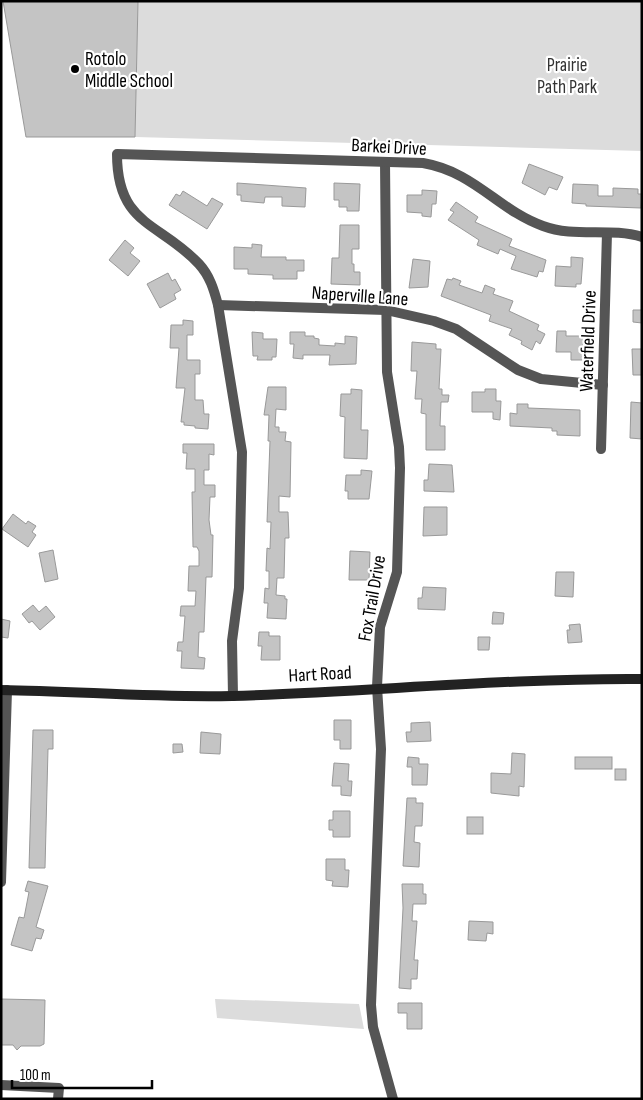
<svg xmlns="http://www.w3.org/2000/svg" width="643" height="1100" viewBox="0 0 643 1100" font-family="'Sofia Sans Condensed',sans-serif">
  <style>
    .green { fill: #dcdcdc }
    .building { fill: #c4c4c4; stroke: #999 }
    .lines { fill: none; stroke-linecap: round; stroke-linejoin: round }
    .street { stroke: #555; stroke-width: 10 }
    .secondary { stroke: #222; stroke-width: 10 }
    .poi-dot { fill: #000; stroke: #fff; stroke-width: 2 }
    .labels { text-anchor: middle; stroke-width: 4.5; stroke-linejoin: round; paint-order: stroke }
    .poi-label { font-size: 19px; fill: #000; stroke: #fff; text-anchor: start }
    .park-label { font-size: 19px; fill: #333; stroke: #fff }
    .street-label { font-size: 19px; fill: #000; stroke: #fff }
  </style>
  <rect width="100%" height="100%" fill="#fff"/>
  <g class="green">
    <polygon points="138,1 642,1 642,151 135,137"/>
    <polygon points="215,999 359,1004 364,1029 217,1018"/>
  </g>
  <g class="building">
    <polygon points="3,1 138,1 135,137 26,137"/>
    <polygon points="529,164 563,177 557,190 549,187 545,195 522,183"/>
    <polygon points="237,183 306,188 305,207 282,206 282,197 265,197 264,203 241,201 241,195 237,195"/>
    <polygon points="334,183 360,184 359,211 347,211 347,207 339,207 339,200 334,200"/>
    <polygon points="573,184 598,185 598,196 613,196 613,188 638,189 638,194 642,194 641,208 586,206 586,204 572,203"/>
    <polygon points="422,190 437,191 436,204 432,204 431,217 422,216 422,213 407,212 407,195 422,195"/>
    <polygon points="183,191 207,206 212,198 223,204 207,229 169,205 176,194 180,196"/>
    <polygon points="456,202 478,217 475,222 512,239 509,246 546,260 543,272 539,271 537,277 511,269 516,256 500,249 498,254 477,245 479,240 448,220 454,212 450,210"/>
    <polygon points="340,225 359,225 359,249 352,249 352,264 354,264 354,272 360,272 360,285 331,284 332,258 339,258"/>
    <polygon points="125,240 134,248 130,253 140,261 128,276 109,260"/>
    <polygon points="252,244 262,245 261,257 286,257 286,260 304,260 304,271 297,271 297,279 273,279 273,275 248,274 248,269 234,269 234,247 252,248"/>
    <polygon points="571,257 583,258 581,284 576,284 576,287 555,286 556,266 571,267"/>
    <polygon points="413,259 430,261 428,287 409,288"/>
    <polygon points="168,273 172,281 175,279 181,290 174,294 176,299 160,308 147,284"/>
    <polygon points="453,278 461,281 459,285 482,293 485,285 495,289 493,294 513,301 509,311 539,325 537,330 545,334 540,344 536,341 532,350 521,344 522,341 509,335 512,329 489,321 491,315 441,296 447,279 452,280"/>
    <polygon points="633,310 642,310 642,323 633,322"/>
    <polygon points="183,320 193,321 193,335 187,335 187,360 200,360 200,374 195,374 195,400 203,400 204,414 209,414 208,429 195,428 195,426 184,425 184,422 181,422 185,388 176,388 179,348 170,348 171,325 183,325"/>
    <polygon points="557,331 566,331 566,336 583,336 583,360 571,360 571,352 556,352"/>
    <polygon points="252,332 263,333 263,339 277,339 276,357 272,357 272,360 257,360 258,356 253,356"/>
    <polygon points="290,332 305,332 305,336 314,336 314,338 319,339 319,345 335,346 335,343 345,344 345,336 357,337 356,364 329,365 330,355 303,355 303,359 293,358 294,344 290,344"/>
    <polygon points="412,342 436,344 436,349 441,349 439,389 442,389 442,395 449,395 448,402 441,402 440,426 445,426 445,450 426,450 426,414 421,413 422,399 415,399 417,371 411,371"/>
    <polygon points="632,349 642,349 642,375 633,375"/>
    <polygon points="268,387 286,387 286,410 276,409 275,427 279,427 279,432 286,432 285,441 291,442 290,497 279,496 279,512 288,512 289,538 285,538 284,578 277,578 276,595 285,596 285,599 287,599 286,619 267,618 268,603 264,603 265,588 269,589 269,571 266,571 267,548 270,549 271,522 267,522 270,441 268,441 269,415 264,415"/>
    <polygon points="351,389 362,390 361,430 368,430 367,459 344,458 345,417 340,416 341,394 351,394"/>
    <polygon points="485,389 496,389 496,401 501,401 500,420 493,419 493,412 472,412 472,392 485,392"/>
    <polygon points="631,402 642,403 642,439 630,438"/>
    <polygon points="517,404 528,404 528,408 580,410 580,436 557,435 557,431 552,431 552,428 510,426 510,413 517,414"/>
    <polygon points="183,444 214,444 214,455 209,454 209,470 204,470 204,485 215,485 215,497 210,497 209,520 211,535 213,535 212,577 206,577 204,632 199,632 198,657 205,658 204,669 181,668 182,651 177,651 178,642 183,642 185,616 180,616 181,606 195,606 196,591 188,591 189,566 199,566 199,551 197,547 193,547 192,492 195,492 195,469 186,469 187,453 183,453"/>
    <polygon points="429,464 452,465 454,492 424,491 424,480 428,480"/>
    <polygon points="361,470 372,471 369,499 348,499 348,491 345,491 346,475 361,475"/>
    <polygon points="424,507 447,507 447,535 423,536"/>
    <polygon points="13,514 26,524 28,521 36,526 32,532 36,535 28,547 2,529"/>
    <polygon points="53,550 58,579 45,582 39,553"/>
    <polygon points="350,551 370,552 369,580 349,580"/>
    <polygon points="556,572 574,572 573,597 555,596"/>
    <polygon points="423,587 446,588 445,610 418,609 418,598 422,598"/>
    <polygon points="33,605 39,612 46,606 55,617 40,630 32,621 29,623 22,614"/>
    <polygon points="493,612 504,613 503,624 492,624"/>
    <polygon points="1,619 10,621 8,638 1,637"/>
    <polygon points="580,624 582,642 568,643 567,630 570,630 569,625"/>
    <polygon points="259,632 269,632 269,636 280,636 280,660 261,660 262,646 258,646"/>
    <polygon points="478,637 490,637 489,650 478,650"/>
    <polygon points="334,720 351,720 351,749 340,749 340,740 334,740"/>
    <polygon points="430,722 431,741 407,742 406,732 411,732 411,723"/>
    <polygon points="33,730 53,730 53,749 48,749 45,868 29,868"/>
    <polygon points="201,732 221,734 220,754 200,753"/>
    <polygon points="173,744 182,744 183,752 173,753"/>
    <polygon points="512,753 525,754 524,787 519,786 519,796 491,793 491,773 511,774"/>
    <polygon points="408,757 419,758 419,764 428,764 427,785 412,785 412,767 407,767"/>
    <rect x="575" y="757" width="37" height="12"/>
    <polygon points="334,763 349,764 348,781 352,781 351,796 341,795 341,786 332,786"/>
    <rect x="615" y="769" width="11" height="11"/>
    <polygon points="407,798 416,798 416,803 423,803 422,826 415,826 414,842 420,843 419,867 403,866"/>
    <polygon points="333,811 350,811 350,837 333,837 333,830 329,830 329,820 333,820"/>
    <rect x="467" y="817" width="16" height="17"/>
    <polygon points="326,859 345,859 345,870 349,870 348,887 332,886 333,881 326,880"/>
    <polygon points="28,881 48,886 36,927 44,930 41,939 36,938 32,951 11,945 19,917 24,918 29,892 25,891"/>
    <polygon points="402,884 423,884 423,894 426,894 426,904 413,904 412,921 417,921 414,960 418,960 417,979 411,979 411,989 399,988 403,908"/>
    <polygon points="469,921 493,922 493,934 487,933 486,941 468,940"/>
    <polygon points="1,999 45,1000 44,1044 40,1046 21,1046 17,1050 13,1045 1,1045"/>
    <polygon points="398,1003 422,1003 422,1029 407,1029 407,1013 398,1013"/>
  </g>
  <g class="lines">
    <g class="street">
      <polyline points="385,162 387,372 399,447 400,468 397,572 380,627 377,687 381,749 371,1005 373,1027 393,1099"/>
      <polyline points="218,305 386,310 434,321 456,329 518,370 541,379 603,385"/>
      <polyline points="601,449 607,233"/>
      <path d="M233,696L232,641L239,588L242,452L218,305C214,290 210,276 199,264C160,222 117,226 117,154L423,163C475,172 498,210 543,226C575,238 610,227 642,237"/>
      <polyline points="1,882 7,690"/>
      <polyline points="1,1085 59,1088 58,1099"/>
    </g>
    <path class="secondary" d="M1,690C78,691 155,698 232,696C369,692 505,678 642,679"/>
  </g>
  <circle class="poi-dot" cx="75" cy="69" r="5"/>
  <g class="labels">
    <g class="poi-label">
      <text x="85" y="65">Rotolo<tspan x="85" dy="22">Middle School</tspan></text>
    </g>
    <g class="park-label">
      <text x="567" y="71">Prairie<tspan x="567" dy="22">Path Park</tspan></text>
    </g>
    <g class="street-label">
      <text transform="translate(389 146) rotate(3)" y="7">Barkei Drive</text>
      <text transform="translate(360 295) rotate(4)" y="7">Naperville Lane</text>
      <text transform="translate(587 341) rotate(-88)" y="7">Waterfield Drive</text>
      <text transform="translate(371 598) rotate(-80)" y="7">Fox Trail Drive</text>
      <text transform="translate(320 673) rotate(-3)" y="7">Hart Road</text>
    </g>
  </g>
  <rect width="643" height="1100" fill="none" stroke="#000000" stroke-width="5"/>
  <path d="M12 1080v8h140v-8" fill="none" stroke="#000000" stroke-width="2.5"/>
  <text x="20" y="1080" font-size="15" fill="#000000" stroke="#ffffff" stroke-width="4" paint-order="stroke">100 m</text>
</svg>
